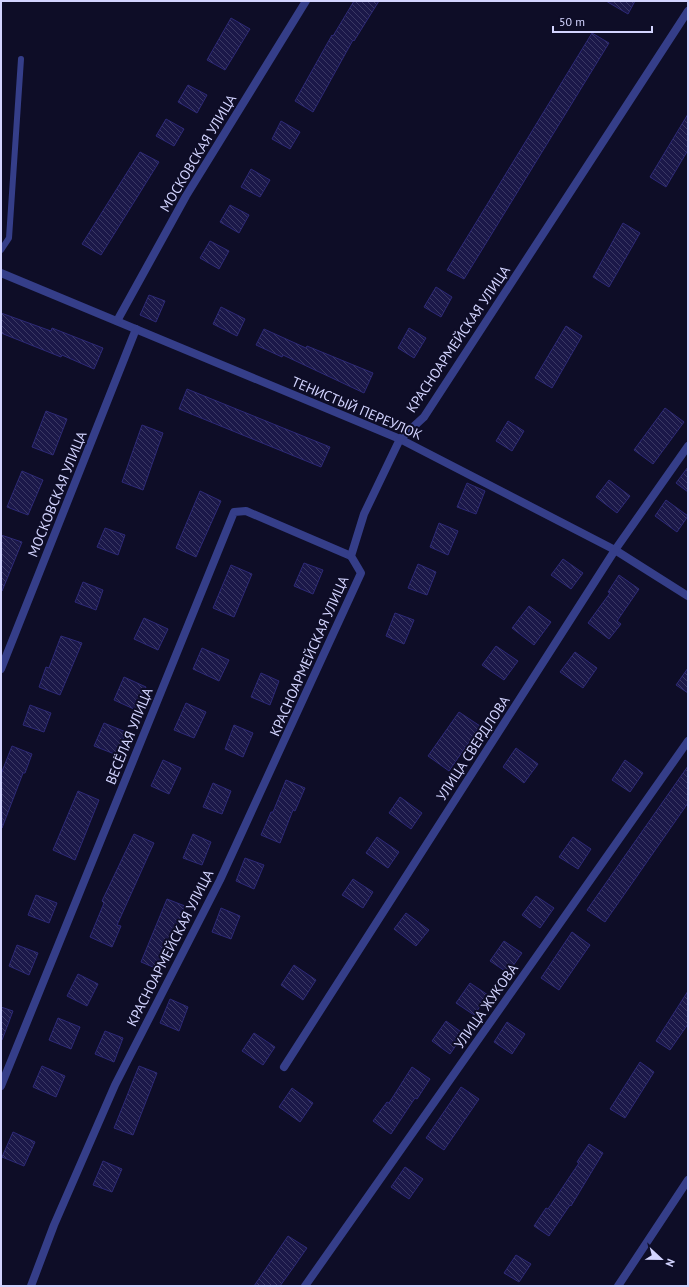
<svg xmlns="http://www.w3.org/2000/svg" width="689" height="1287" viewBox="0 0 689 1287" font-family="'PT Sans',sans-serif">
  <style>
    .building { fill: url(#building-back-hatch); stroke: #2d2976 }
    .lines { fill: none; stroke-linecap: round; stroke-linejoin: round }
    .service { stroke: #353e89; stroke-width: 6 }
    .minor { stroke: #353e89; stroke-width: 8 }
    .labels { text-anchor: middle; stroke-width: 4; stroke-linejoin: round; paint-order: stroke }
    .street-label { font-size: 14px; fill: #d3d4ff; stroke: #0e0d27 }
  </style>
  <defs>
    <pattern id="building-back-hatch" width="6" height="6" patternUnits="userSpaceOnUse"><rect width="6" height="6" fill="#1b1849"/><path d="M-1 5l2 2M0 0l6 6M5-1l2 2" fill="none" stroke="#3b3964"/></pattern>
  </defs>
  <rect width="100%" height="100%" fill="#0e0d27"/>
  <g class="building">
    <polygon points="354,1 379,1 354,41 353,40 313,112 295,101 332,35 333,36"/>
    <polygon points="606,1 635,1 628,14"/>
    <polygon points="231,18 250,29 225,70 207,60"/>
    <polygon points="592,33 609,43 464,279 447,270"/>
    <polygon points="188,85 207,95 197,113 178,102"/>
    <polygon points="688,114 688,150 666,187 650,177"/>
    <polygon points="166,119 184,129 174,146 156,136"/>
    <polygon points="281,121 300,132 290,149 272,139"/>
    <polygon points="140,152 159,162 101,255 82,244"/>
    <polygon points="251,169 270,180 260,197 241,187"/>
    <polygon points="230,205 249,215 239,233 220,222"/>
    <polygon points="623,223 640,233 609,287 593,277"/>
    <polygon points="210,241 229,251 219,269 200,258"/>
    <polygon points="436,287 452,297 441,317 424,307"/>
    <polygon points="149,295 165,301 156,322 140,315"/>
    <polygon points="221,307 245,319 237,336 213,324"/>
    <polygon points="1,313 51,331 52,328 103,348 94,369 62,355 61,357 1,333"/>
    <polygon points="566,326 582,336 552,388 535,378"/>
    <polygon points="409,328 426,338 414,358 398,348"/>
    <polygon points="264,329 306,348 307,346 373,373 364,393 283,355 282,357 256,345"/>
    <polygon points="187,389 330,447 321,467 179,409"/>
    <polygon points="665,408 684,422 653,464 634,450"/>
    <polygon points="46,411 67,419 53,455 32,447"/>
    <polygon points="508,421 524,431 512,451 496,441"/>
    <polygon points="142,425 163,433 143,490 122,482"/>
    <polygon points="688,467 688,492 676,483"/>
    <polygon points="22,471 43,480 28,515 7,507"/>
    <polygon points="609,480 630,496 617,513 596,497"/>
    <polygon points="467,483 485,491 476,514 457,507"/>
    <polygon points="200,491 221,501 196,557 176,548"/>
    <polygon points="666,500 688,516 677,532 655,516"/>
    <polygon points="439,523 458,531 448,555 430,547"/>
    <polygon points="105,528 125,535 118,555 97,547"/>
    <polygon points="1,535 22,542 2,591 1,591"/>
    <polygon points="563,559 583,573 571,589 551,575"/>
    <polygon points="304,563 323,570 313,594 294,586"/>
    <polygon points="418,564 436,572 427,595 408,588"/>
    <polygon points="231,565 252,574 234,617 213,608"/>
    <polygon points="619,575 639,589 617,621 621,624 609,639 588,623 610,593 608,592"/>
    <polygon points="83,582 103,590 96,610 75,602"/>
    <polygon points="529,606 551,622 534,645 512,628"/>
    <polygon points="395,613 414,620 404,644 386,636"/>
    <polygon points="144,618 168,629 158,650 134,639"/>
    <polygon points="61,636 82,643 60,695 39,687 46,667 49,668"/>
    <polygon points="496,646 518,661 504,680 482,665"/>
    <polygon points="202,648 229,660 219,681 193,669"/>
    <polygon points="575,652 597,668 583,688 560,672"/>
    <polygon points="688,668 688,693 676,685"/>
    <polygon points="261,673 279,681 270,705 251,697"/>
    <polygon points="124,677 146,687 136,710 114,700"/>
    <polygon points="186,703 206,712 194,738 174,730"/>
    <polygon points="30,705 51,713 44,732 23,725"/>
    <polygon points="459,712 480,726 449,771 428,756"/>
    <polygon points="104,723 126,732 117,755 94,746"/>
    <polygon points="234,725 253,733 243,757 225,749"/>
    <polygon points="12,746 32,754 25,773 23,773 2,828 1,774"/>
    <polygon points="516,748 538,764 524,783 503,767"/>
    <polygon points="163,760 181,768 169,794 151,786"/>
    <polygon points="625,760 643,773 630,792 612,780"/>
    <polygon points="688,766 688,803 605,922 587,910"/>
    <polygon points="286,780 305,788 295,811 293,810 280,843 261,835 271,812 273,812"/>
    <polygon points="213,783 231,791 222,814 203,807"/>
    <polygon points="78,791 99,800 75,860 53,850"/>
    <polygon points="400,797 422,813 411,829 389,813"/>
    <polygon points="134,834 154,843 117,925 121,926 112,947 90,937 104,903 102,901"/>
    <polygon points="193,834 211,842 202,865 183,858"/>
    <polygon points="377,837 399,852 388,868 366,853"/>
    <polygon points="573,837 591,849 578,869 559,857"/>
    <polygon points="245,858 264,865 254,889 236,881"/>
    <polygon points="353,879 373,892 363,908 342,895"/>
    <polygon points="36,895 57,903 49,923 28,915"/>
    <polygon points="536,896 554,908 540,928 522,915"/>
    <polygon points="167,899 185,906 160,970 141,962"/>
    <polygon points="221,908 240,916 231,939 212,932"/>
    <polygon points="406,913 429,930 416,946 394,929"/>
    <polygon points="572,932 590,945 559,990 541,978"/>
    <polygon points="504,941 522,953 508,973 490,961"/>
    <polygon points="17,945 38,953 29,975 9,966"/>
    <polygon points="294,965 316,980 303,1000 281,985"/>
    <polygon points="78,974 98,984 87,1006 67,996"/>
    <polygon points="470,983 488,995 474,1015 456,1003"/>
    <polygon points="688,991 688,1024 670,1050 656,1041"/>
    <polygon points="170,999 188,1007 179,1031 160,1023"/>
    <polygon points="1,1007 13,1011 2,1040 1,1040"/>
    <polygon points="58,1018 80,1027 71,1049 49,1040"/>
    <polygon points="446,1021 464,1034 450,1054 432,1041"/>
    <polygon points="507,1022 525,1034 512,1054 494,1042"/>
    <polygon points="105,1031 123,1038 114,1062 95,1054"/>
    <polygon points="254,1033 275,1047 263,1065 242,1051"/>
    <polygon points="640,1062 654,1072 625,1118 610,1109"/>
    <polygon points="42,1066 65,1076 56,1097 33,1087"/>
    <polygon points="139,1066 157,1073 133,1135 114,1128"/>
    <polygon points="412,1067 430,1079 417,1099 415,1098 391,1134 373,1121 387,1102 389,1103"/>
    <polygon points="461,1087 479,1099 444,1150 426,1138"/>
    <polygon points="292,1088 313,1103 300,1122 279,1107"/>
    <polygon points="13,1132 35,1142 24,1166 2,1157"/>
    <polygon points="589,1144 603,1153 571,1206 570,1205 549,1236 534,1226 546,1208 548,1209 579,1163 577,1162"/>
    <polygon points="103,1161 122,1169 112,1192 93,1185"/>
    <polygon points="405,1167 423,1179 409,1199 391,1187"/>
    <polygon points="288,1236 307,1248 293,1268 280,1286 254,1286"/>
    <polygon points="516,1255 531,1264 519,1282 504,1273"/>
  </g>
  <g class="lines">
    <polyline class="service" points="1,250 9,238 21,59"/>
    <g class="minor">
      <polyline points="1,273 400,439 615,550 688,596"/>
      <polyline points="117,321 186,196 306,1"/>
      <polyline points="1,669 136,329"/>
      <polyline points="284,1067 615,550 688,446"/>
      <polyline points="1,1086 234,512 246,511 351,556"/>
      <polyline points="31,1286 54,1225 115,1085 220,880 361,573 351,556 364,514 400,439 424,417 688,11"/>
      <polyline points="305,1286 688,741"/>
      <polyline points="618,1286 688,1180"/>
    </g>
  </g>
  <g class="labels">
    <g class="street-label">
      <text transform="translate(198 153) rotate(-59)" y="5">МОСКОВСКАЯ УЛИЦА</text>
      <text transform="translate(458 339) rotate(-56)" y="5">КРАСНОАРМЕЙСКАЯ УЛИЦА</text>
      <text transform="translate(357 408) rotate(23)" y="5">ТЕНИСТЫЙ ПЕРЕУЛОК</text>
      <text transform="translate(57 494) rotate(-68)" y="5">МОСКОВСКАЯ УЛИЦА</text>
      <text transform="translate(309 656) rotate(-66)" y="5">КРАСНОАРМЕЙСКАЯ УЛИЦА</text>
      <text transform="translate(129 736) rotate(-68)" y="5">ВЕСЁЛАЯ УЛИЦА</text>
      <text transform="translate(473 748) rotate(-57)" y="5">УЛИЦА СВЕРДЛОВА</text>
      <text transform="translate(170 948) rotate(-63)" y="5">КРАСНОАРМЕЙСКАЯ УЛИЦА</text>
      <text transform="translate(486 1006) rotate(-55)" y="5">УЛИЦА ЖУКОВА</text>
    </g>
  </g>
  <rect width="689" height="1287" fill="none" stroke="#d3d4ff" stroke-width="4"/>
  <g transform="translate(661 1259) rotate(112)" stroke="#0e0d27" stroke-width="3" paint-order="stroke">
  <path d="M0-3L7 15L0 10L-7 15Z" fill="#d3d4ff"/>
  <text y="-6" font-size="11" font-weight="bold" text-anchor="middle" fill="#d3d4ff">N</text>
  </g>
  <path d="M553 26v6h99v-6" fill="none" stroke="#d3d4ff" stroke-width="2"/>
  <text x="559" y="26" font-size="12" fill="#d3d4ff" stroke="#0e0d27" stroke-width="3" paint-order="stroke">50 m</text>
</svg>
